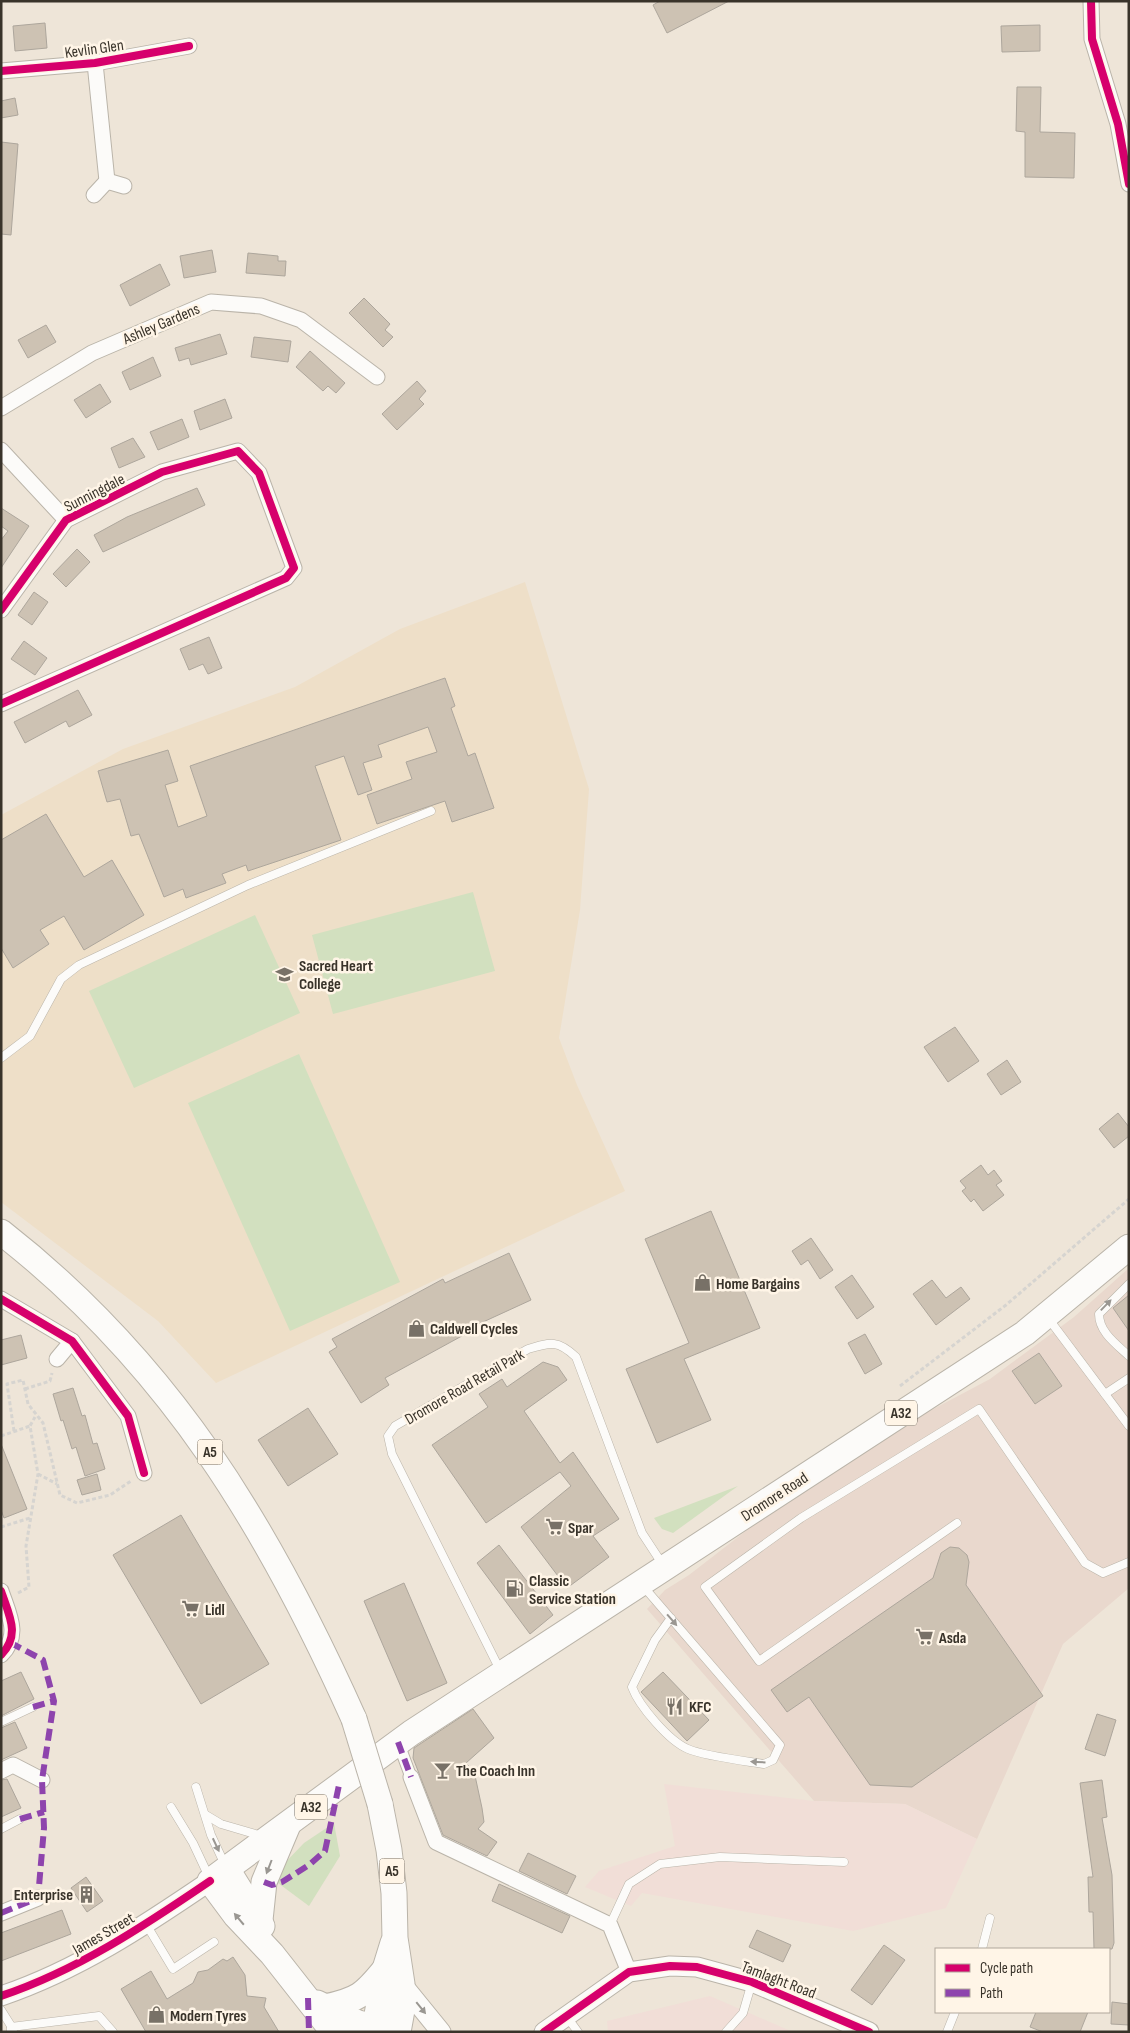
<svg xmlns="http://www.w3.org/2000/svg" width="1130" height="2033" viewBox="0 0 1130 2033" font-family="'Sofia Sans Condensed',sans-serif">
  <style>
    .commercial { fill: #e9d8cd }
    .industrial { fill: #f1ded7 }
    .built { fill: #eedfc8 }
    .green { fill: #d2e0bf }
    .building { fill: #cdc2b3; stroke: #ada69c }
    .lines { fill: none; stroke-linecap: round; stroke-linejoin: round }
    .service-casing { stroke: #bab4a9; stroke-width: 9 }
    .pedestrian-casing { stroke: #bab4a9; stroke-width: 13 }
    .minor-casing { stroke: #bab4a9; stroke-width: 17 }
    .tertiary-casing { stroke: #bab4a9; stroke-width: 21 }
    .trunk-casing { stroke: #bab4a9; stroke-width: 27 }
    .path { stroke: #d6d4d0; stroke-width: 3; stroke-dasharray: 4 2.5; stroke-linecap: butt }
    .service { stroke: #fcfbf9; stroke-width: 8 }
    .pedestrian { stroke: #fcfbf9; stroke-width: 11 }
    .minor { stroke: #fcfbf9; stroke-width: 15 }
    .tertiary { stroke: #fcfbf9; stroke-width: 19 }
    .trunk { stroke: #fcfbf9; stroke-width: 25 }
    .trunk-bridge-casing { stroke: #bab4a9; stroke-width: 27; stroke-linecap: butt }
    .trunk-bridge { stroke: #fcfbf9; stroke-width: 25 }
    .quiet { stroke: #8e44ad; stroke-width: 6; stroke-dasharray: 12 6; stroke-linecap: butt }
    .cycleway-casing { stroke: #fff5e7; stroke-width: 11 }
    .cycleway { stroke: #d6006c; stroke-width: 8 }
    .oneway { fill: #9a9792 }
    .labels { text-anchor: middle; stroke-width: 5; stroke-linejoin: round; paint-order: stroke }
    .shield { fill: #fff5e7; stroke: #746d63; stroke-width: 1 }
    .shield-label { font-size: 15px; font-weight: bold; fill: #39332a }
    .street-label { font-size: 16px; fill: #39332a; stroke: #fff5e7 }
    .poi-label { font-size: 16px; font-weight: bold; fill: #39332a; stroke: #fff5e7; text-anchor: start }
  </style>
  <rect width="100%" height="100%" fill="#eee5d8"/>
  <polygon class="commercial" points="1129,1268 1129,1588 1063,1644 977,1839 905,1804 814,1801 647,1609 665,1590 689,1575 782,1503 877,1439 990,1379 1074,1317"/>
  <g class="industrial">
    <polygon points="664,1784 814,1801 905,1804 977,1839 946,1908 853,1931 642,1893 631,1906 585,1887 599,1871 675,1846"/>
    <polygon points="710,1996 793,2032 608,2032 607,2021"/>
  </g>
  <polygon class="built" points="525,582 589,789 580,910 559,1038 577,1085 625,1191 216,1383 158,1321 1,1202 1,815 123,749 295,687 400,629"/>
  <g class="green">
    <polygon points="473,892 495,971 333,1014 312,935"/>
    <polygon points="255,915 300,1013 134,1088 89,991"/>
    <polygon points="299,1054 400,1282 290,1331 188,1103"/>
    <polygon points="738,1486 673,1533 662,1529 654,1518"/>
    <polygon points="334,1823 340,1856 309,1906 278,1883 281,1867 304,1843"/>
  </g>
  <g class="building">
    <polygon points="660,1 729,1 667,33 653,5"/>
    <polygon points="45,23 47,48 15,51 13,26"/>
    <polygon points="1040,25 1040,51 1002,52 1001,26"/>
    <polygon points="1017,87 1041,87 1040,132 1075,133 1074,178 1025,177 1025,132 1016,131"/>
    <polygon points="15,98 18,115 1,118 1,101"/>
    <polygon points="1,142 18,144 11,235 1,234"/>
    <polygon points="212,250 216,272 184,278 180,256"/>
    <polygon points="248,253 278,256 278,261 286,261 285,276 246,273"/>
    <polygon points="160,264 170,285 130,306 120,285"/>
    <polygon points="364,298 390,324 385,330 393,337 383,347 349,313"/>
    <polygon points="46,325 56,342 28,358 18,340"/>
    <polygon points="220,334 227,354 191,365 189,358 179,361 175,348"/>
    <polygon points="254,337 291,341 288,362 251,357"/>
    <polygon points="310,351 345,383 336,393 328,386 323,391 296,367"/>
    <polygon points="153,357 161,376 130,390 122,372"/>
    <polygon points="417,381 426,391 419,399 424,404 397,430 382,414"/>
    <polygon points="100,384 111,402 86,418 74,400"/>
    <polygon points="225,399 232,418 200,430 194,411"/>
    <polygon points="182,419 189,437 158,450 150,432"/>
    <polygon points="133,438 145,457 119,468 111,448"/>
    <polygon points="197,488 205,505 103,552 94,535 127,517"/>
    <polygon points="1,508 29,526 1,568 1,540 8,531 1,526"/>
    <polygon points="77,549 90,562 66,587 53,574"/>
    <polygon points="34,592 48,602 32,625 18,615"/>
    <polygon points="209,637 222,668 208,674 203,664 189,670 180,649"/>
    <polygon points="24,641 47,658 35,675 11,659"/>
    <polygon points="445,678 455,706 451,708 468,756 475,753 494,808 452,822 445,801 377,824 367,795 412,779 406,762 437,752 428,727 378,745 382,757 363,763 372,790 358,795 344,756 315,766 341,840 248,871 246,865 222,874 226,883 186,898 183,889 164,897 139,834 131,836 120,799 107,802 98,771 168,750 178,781 165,785 178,827 207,816 190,766"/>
    <polygon points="78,690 92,715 69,727 66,721 25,743 14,722"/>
    <polygon points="46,814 84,877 112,860 144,915 84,950 64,916 40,930 49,944 13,968 1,948 1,840"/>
    <polygon points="955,1027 979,1061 948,1082 924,1047"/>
    <polygon points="1007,1060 1021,1082 1001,1095 987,1074"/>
    <polygon points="1118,1113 1129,1127 1129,1136 1114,1148 1099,1129"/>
    <polygon points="981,1165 988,1175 994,1170 1002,1181 996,1185 1004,1195 983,1211 974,1199 971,1202 962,1191 966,1188 960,1181"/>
    <polygon points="711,1211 760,1328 684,1359 711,1420 657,1443 626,1369 689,1343 645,1239"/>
    <polygon points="811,1238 833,1270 820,1279 808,1260 801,1265 792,1251"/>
    <polygon points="509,1253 531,1300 470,1328 471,1331 385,1378 389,1385 361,1403 329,1352 337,1347 332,1339 443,1279 445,1283"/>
    <polygon points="852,1275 874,1307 857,1319 835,1287"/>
    <polygon points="932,1280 946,1298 961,1287 970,1299 936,1325 913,1294"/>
    <polygon points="1129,1295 1129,1331 1113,1308"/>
    <polygon points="865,1334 882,1364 865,1374 848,1343"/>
    <polygon points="21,1335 27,1358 1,1365 1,1340"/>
    <polygon points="1039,1353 1062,1386 1035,1404 1012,1371"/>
    <polygon points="543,1362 558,1367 567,1380 524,1411 560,1463 573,1452 619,1519 593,1536 609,1557 567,1588 521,1527 571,1486 560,1472 486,1523 432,1445 488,1407 479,1394 502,1379 507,1387"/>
    <polygon points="73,1388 82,1416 85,1415 93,1444 97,1443 105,1469 85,1476 76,1447 72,1449 63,1420 61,1421 53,1394"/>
    <polygon points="308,1408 338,1454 288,1486 258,1440"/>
    <polygon points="1,1444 27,1509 4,1518 1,1510"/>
    <polygon points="97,1474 101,1490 82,1495 77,1480"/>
    <polygon points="181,1515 269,1664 201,1704 113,1555"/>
    <polygon points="499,1545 553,1615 530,1634 477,1563"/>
    <polygon points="950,1547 959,1548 967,1555 969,1562 966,1585 1043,1696 912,1787 870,1785 809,1697 787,1712 771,1690 933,1578 941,1553"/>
    <polygon points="404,1583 447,1683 407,1701 364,1601"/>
    <polygon points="21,1672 34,1699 1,1716 1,1681"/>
    <polygon points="663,1672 709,1720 687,1741 641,1692"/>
    <polygon points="473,1709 494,1738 466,1763 474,1771 482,1808 484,1822 478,1829 497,1842 487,1856 443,1835 413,1758 414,1748"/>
    <polygon points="1097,1714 1116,1720 1105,1756 1085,1749"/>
    <polygon points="15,1722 27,1748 1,1760 1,1728"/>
    <polygon points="7,1779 21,1808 1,1817 1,1780"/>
    <polygon points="1102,1780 1107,1817 1102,1818 1112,1875 1114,1943 1112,1949 1094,1949 1093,1912 1089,1912 1088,1877 1093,1877 1080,1783"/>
    <polygon points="528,1853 576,1876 567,1894 519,1871"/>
    <polygon points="86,1877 103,1901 87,1912 71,1888"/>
    <polygon points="499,1884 570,1916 562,1933 492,1901"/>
    <polygon points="62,1910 71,1934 1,1961 1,1933"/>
    <polygon points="757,1930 791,1945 783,1962 749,1947"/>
    <polygon points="884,1945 905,1960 872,2005 851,1990"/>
    <polygon points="233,1957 245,1975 247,1996 266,1998 264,2007 279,2032 146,2032 121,1989 151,1971 167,1999 193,1983 198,1972 208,1970 223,1959 227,1961"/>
    <polygon points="1112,2002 1129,2004 1129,2025 1111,2024"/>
    <polygon points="1036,2012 1088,2012 1080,2032 1043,2032 1030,2027"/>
  </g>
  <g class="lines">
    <defs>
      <g id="service">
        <polyline points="1,1058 30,1036 61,979 79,965 248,885 431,811"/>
        <path d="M1129,1284L1099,1314C1099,1332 1116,1344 1129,1356"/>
        <polyline points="1048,1318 1129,1426"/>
        <polyline points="1105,1394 1129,1378"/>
        <polyline points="957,1523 759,1661 705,1587 801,1518 979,1409 1085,1563 1103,1573 1129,1562"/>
        <path d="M643,1586L780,1745L773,1760L764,1764C745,1761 704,1756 688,1749C669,1741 639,1706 632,1687L655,1640L671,1618"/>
        <path d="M500,1670L392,1454L388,1436L395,1426L528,1349C551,1342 558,1340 576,1357L642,1533L663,1565"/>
        <polyline points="1,1722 33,1707"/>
        <polyline points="196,1787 211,1835 225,1865"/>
        <polyline points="171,1807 193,1843 209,1877"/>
        <polyline points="206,1815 221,1824 262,1836"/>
        <polyline points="1,1829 20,1819"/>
        <polyline points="146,1924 173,1969 214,1942"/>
        <polyline points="610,1925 629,1884 660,1864 720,1857 844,1862"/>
        <polyline points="982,1949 990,1918"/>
        <polyline points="1,2010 13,2029"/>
        <polyline points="567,2017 578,2032"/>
        <polyline points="11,2032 11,2027 99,2016 113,2032"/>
        <polyline points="726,2032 743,2013 752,1982"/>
        <polyline points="947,2032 955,2012"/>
      </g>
      <polyline id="pedestrian" points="398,1742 411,1777"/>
      <g id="minor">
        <polyline points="1091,1 1092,39 1118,124 1129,184"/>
        <polyline points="95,63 107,181"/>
        <polyline points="1,71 95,63 189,46"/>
        <polyline points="94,195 107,181 124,186"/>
        <polyline points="1,408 92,353 211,302 261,306 301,320 377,377"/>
        <polyline points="1,450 66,520"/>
        <polyline points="1,610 66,520 162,472 238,451 259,473 294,568 286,578 1,704"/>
        <polyline points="1,1299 72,1341 128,1416 144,1473"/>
        <polyline points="57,1359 72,1341"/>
        <path d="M1,1591C9,1615 21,1635 1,1655"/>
        <polyline points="1,1771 13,1765 42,1780"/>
        <polyline points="411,1777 436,1842 610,1925 629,1972"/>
        <polyline points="1,1913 38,1898"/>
      </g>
      <g id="tertiary">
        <polyline points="402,1984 441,2032"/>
        <path d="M1,1996C78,1970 144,1926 210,1881"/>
        <polyline points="544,2032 629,1972 670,1966 697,1967 752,1982 869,2032"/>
      </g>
      <g id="trunk">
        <path d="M1,1232C170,1364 268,1527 354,1719"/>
        <polyline points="380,1804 389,1850 394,1893 395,1938 402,1984 402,2010 398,2032"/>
        <polyline points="227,1869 262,1926"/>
        <polyline points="260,1920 264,1882 288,1825"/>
        <polyline points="317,2003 358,2023 391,2031"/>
        <path d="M325,2007C358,2000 364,1995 385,1969"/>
        <polyline points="337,2032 327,2024 272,1954 236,1916 210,1881 411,1733 1025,1333 1129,1247"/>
        <polyline points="374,2032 385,1969 393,1943"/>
      </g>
    </defs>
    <use href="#service" class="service-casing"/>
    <use href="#pedestrian" class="pedestrian-casing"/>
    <use href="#minor" class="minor-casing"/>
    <use href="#tertiary" class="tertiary-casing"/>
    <use href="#trunk" class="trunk-casing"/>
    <g class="path">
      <polyline points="900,1386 1006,1305 1129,1199"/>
      <polyline points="25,1389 50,1381 52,1373"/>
      <polyline points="14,1431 7,1384 23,1380 28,1404 43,1423 60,1495 77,1503 110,1495 131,1481"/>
      <polyline points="1,1436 30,1426"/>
      <polyline points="38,1474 57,1484"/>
      <polyline points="1,1527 30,1518"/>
      <polyline points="18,1593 29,1587 26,1546 38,1474 30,1426 35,1417"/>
    </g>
    <use href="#service" class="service"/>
    <use href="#pedestrian" class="pedestrian"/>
    <use href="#minor" class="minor"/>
    <use href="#tertiary" class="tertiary"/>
    <use href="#trunk" class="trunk"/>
    <defs>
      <polyline id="trunk-bridge" points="354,1719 380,1804"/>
    </defs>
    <use href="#trunk-bridge" class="trunk-bridge-casing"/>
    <use href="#trunk-bridge" class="trunk-bridge"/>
    <g class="quiet">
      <polyline points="33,1707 54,1701"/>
      <polyline points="398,1742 411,1777"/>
      <polyline points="20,1819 44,1812"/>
      <polyline points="264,1882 272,1885 282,1882 309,1865 325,1851 339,1785"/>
      <polyline points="1,1913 38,1898 44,1828 42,1780 54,1701 43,1660 11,1643"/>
      <polyline points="308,1998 309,2032"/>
    </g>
    <defs>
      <g id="cycleway">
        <polyline points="1091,1 1092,39 1118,124 1129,184"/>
        <polyline points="1,71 95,63 189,46"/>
        <polyline points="1,610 66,520 162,472 238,451 259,473 294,568 286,578 1,704"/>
        <polyline points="1,1299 72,1341 128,1416 144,1473"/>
        <path d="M1,1591C9,1615 21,1635 1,1655"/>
        <path d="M1,1996C78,1970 144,1926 210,1881"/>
        <polyline points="544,2032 629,1972 670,1966 697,1967 752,1982 869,2032"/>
      </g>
    </defs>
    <use href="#cycleway" class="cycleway-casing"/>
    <use href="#cycleway" class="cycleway"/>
  </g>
  <defs><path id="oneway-solid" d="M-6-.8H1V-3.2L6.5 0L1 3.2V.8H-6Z" transform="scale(1.25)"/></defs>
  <g class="oneway">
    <use href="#oneway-solid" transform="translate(1106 1305) rotate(-46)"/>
    <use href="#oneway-solid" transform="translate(672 1620) rotate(49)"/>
    <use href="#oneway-solid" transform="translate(758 1762) rotate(-177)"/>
    <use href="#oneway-solid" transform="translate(216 1845) rotate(65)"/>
    <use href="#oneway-solid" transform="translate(269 1867) rotate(111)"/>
    <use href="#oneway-solid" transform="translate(239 1919) rotate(-130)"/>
    <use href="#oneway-solid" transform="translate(421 2008) rotate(51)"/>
  </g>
  <defs>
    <symbol id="university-bare" viewBox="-9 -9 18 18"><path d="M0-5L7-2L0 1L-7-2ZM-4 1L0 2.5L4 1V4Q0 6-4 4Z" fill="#787167" stroke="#fff5e7" stroke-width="2.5" paint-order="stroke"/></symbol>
    <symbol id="shop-bare" viewBox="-9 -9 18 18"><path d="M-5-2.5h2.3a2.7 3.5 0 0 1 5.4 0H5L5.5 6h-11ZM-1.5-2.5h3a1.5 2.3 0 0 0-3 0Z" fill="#787167" stroke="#fff5e7" stroke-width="2.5" paint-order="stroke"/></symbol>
    <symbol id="supermarket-bare" viewBox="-9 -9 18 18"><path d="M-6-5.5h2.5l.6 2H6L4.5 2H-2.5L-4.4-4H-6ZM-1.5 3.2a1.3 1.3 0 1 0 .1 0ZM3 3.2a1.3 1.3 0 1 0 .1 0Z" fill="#787167" stroke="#fff5e7" stroke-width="2.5" paint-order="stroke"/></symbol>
    <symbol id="fuel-bare" viewBox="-9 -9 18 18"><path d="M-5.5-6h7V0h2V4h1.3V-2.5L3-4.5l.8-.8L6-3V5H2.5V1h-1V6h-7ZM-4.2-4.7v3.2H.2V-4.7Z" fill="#787167" stroke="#fff5e7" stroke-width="2.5" paint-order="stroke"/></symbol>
    <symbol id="restaurant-bare" viewBox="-9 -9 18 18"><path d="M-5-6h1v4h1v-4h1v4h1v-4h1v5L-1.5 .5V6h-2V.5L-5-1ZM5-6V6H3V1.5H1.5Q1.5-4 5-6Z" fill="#787167" stroke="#fff5e7" stroke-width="2.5" paint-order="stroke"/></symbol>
    <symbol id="bar-bare" viewBox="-9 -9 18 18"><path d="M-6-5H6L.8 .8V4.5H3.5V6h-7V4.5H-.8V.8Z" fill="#787167" stroke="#fff5e7" stroke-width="2.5" paint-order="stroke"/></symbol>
    <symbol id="building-bare" viewBox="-9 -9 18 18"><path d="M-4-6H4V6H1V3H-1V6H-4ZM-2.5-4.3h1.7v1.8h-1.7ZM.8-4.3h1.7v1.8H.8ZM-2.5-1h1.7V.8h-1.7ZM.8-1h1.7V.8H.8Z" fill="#787167" stroke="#fff5e7" stroke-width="2.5" paint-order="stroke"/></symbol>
  </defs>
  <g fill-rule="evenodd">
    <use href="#university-bare" x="272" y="962" width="25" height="25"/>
    <use href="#shop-bare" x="690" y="1270" width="25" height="25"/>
    <use href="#shop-bare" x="404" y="1316" width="25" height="25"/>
    <use href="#supermarket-bare" x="542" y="1514" width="25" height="25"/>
    <use href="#fuel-bare" x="502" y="1576" width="25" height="25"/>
    <use href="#supermarket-bare" x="178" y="1596" width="25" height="25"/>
    <use href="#supermarket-bare" x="912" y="1624" width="25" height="25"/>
    <use href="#restaurant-bare" x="662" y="1694" width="25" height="25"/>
    <use href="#bar-bare" x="430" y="1758" width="25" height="25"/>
    <use href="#building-bare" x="74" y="1882" width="25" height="25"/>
    <use href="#shop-bare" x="144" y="2002" width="25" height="25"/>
  </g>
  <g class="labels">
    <g class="shield">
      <rect x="885" y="1400.5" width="32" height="25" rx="4"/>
      <rect x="197.5" y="1439.5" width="25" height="25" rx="4"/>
      <rect x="295" y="1794.5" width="32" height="25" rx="4"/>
      <rect x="379.5" y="1858.5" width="25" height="25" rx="4"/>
    </g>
    <g class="shield-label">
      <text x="901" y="1418">A32</text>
      <text x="210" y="1457">A5</text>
      <text x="311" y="1812">A32</text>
      <text x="392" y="1876">A5</text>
    </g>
    <g class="street-label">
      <text transform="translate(94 48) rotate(-8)" y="6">Kevlin Glen</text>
      <text transform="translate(161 323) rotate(-23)" y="6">Ashley Gardens</text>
      <text transform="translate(94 492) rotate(-27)" y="6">Sunningdale</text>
      <text transform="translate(464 1386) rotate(-30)" y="6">Dromore Road Retail Park</text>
      <text transform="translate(774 1496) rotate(-33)" y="6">Dromore Road</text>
      <text transform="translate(103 1933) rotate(-30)" y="6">James Street</text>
      <text transform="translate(779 1979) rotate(21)" y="6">Tamlaght Road</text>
    </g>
    <g class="poi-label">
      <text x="299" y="971">Sacred Heart<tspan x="299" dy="18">College</tspan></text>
      <text x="716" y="1289">Home Bargains</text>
      <text x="430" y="1334">Caldwell Cycles</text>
      <text x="568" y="1533">Spar</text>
      <text x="529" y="1586">Classic<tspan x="529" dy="18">Service Station</tspan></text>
      <text x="205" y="1615">Lidl</text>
      <text x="939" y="1643">Asda</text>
      <text x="689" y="1712">KFC</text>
      <text x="456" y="1776">The Coach Inn</text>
      <text x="73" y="1900" text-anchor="end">Enterprise</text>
      <text x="170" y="2021">Modern Tyres</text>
    </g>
  </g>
  <rect width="1130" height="2033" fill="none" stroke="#39332a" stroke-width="5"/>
  <rect x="935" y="1948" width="175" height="65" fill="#fff5e7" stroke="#b0a79b"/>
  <rect x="945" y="1964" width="25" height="8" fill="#d6006c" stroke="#b0a79b"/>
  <text x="980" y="1973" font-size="15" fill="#39332a">Cycle path</text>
  <rect x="945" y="1989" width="25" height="8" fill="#8e44ad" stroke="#b0a79b"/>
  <text x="980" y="1998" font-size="15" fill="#39332a">Path</text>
</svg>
